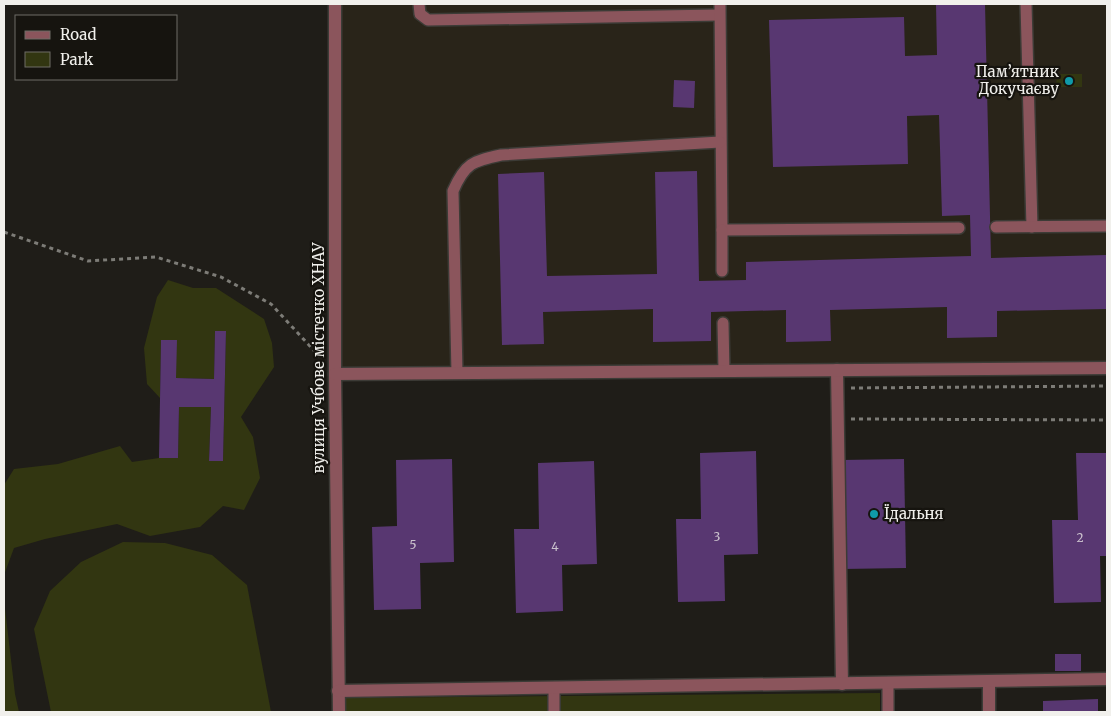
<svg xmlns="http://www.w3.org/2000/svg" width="1111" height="716" viewBox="0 0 1111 716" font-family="Merriweather,serif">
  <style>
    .built { fill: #292419 }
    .green { fill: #323611 }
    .building { fill: #583771 }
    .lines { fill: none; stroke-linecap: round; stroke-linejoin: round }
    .service-casing { stroke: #3c3b36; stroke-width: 14 }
    .minor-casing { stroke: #3c3b36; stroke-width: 15 }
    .path { stroke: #7d7c77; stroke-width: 3; stroke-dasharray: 4 4; stroke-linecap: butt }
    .service { stroke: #8b555c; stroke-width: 11 }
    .minor { stroke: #8b555c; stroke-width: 12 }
    .culture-dot { fill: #0f9aa8; stroke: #16140f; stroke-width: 2 }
    .labels { text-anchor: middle; stroke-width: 4.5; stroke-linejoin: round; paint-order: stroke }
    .number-label { font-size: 12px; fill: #cbc2cd }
    .poi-label { font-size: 15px; fill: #f1f0ec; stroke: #16140f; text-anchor: end }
    .street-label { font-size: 15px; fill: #f1f0ec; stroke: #16140f }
  </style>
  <rect width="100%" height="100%" fill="#1f1d18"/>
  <polygon class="built" points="334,4 1107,4 1107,368 335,374"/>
  <g class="green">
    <polygon points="1057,74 1082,74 1082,87 1056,87"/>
    <polygon points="168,280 193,288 216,288 264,319 272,343 274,367 241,417 253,437 260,478 244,510 223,506 200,527 150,536 117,524 45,539 14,548 4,575 4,485 14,469 58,464 120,446 132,462 159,458 178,458 179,407 211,407 209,460 223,461 226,332 215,332 214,379 176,378 161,340 160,398 147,384 144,348 157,297"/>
    <polygon points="123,542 165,543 212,555 247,585 271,712 51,712 34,629 50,591 81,562"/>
    <polygon points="4,600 15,694 19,712 4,712"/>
    <polygon points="880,693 880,712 346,712 346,698"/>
  </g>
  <g class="building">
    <polygon points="936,4 985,4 991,258 1107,255 1107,309 997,311 997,337 947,338 947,307 830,310 831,341 786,342 786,310 711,312 711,341 653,342 653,309 543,312 544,344 502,345 498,174 544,172 547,276 657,274 655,172 697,171 699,281 746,280 746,262 971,256 970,215 942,216 939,115 907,116 908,164 773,167 769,20 904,17 905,56 937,55"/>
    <polygon points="674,80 695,81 694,108 673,107"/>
    <polygon points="215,331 226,331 223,461 209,461 211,407 179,407 178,458 159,458 161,340 177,340 176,378 214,379"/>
    <polygon points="756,451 758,554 724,555 725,601 678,602 676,519 701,519 700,453"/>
    <polygon points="1076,453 1107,453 1107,556 1100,556 1101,602 1054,603 1052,520 1078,520"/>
    <polygon points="452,459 454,562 420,563 421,609 374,610 372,527 397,526 396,460"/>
    <polygon points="904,459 906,568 843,569 841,460"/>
    <polygon points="594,461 597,564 562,565 563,611 516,613 514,529 539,529 538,463"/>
    <rect x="1055" y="654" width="26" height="17"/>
    <polygon points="1098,699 1098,712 1043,712 1043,701"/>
  </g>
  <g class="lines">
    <defs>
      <g id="service">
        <polyline points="419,4 420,14 428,20 719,15"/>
        <polyline points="720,4 722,230 959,228"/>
        <polyline points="1026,4 1032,227"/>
        <polyline points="996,227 1107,226"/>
        <polyline points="722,271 722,230"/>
        <polyline points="723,323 724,371"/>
        <path d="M457,373L453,191C465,163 473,161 501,155L720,142"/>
        <polyline points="888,684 888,712"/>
        <polyline points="554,688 554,712"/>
      </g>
      <g id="minor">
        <polyline points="335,4 335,374 339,712"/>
        <polyline points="837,370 842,684"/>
        <polyline points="335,374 1107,368"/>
        <polyline points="989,682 989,712"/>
        <polyline points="338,691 1107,679"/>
      </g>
    </defs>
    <use href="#service" class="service-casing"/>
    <use href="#minor" class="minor-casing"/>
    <g class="path">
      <polyline points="4,232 88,261 156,257 221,277 271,304 320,357"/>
      <polyline points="851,388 1107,386"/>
      <polyline points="851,419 1107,420"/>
    </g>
    <use href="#service" class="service"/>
    <use href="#minor" class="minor"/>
  </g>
  <g class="culture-dot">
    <circle cx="1069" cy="81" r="5"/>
    <circle cx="874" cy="514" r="5"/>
  </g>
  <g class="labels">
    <g class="number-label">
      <text x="717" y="541">3</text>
      <text x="1080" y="542">2</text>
      <text x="413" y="549">5</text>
      <text x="555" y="551">4</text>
    </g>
    <g class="poi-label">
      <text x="1059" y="77">Пам’ятник<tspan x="1059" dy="17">Докучаєву</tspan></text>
      <text x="884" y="519" text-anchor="start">Їдальня</text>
    </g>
    <g class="street-label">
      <text transform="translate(319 358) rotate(-90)" y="5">вулиця Учбове містечко ХНАУ</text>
    </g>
  </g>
  <rect width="1111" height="716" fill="none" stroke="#f1f0ec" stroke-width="10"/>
  <rect x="15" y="15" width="162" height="65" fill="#16140f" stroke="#6e6c67"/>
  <rect x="25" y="31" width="25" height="8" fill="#8b555c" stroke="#6e6c67"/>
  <text x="60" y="40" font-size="15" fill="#f1f0ec">Road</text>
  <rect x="25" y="52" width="25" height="15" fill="#323611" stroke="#6e6c67"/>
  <text x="60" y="65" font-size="15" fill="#f1f0ec">Park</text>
</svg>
